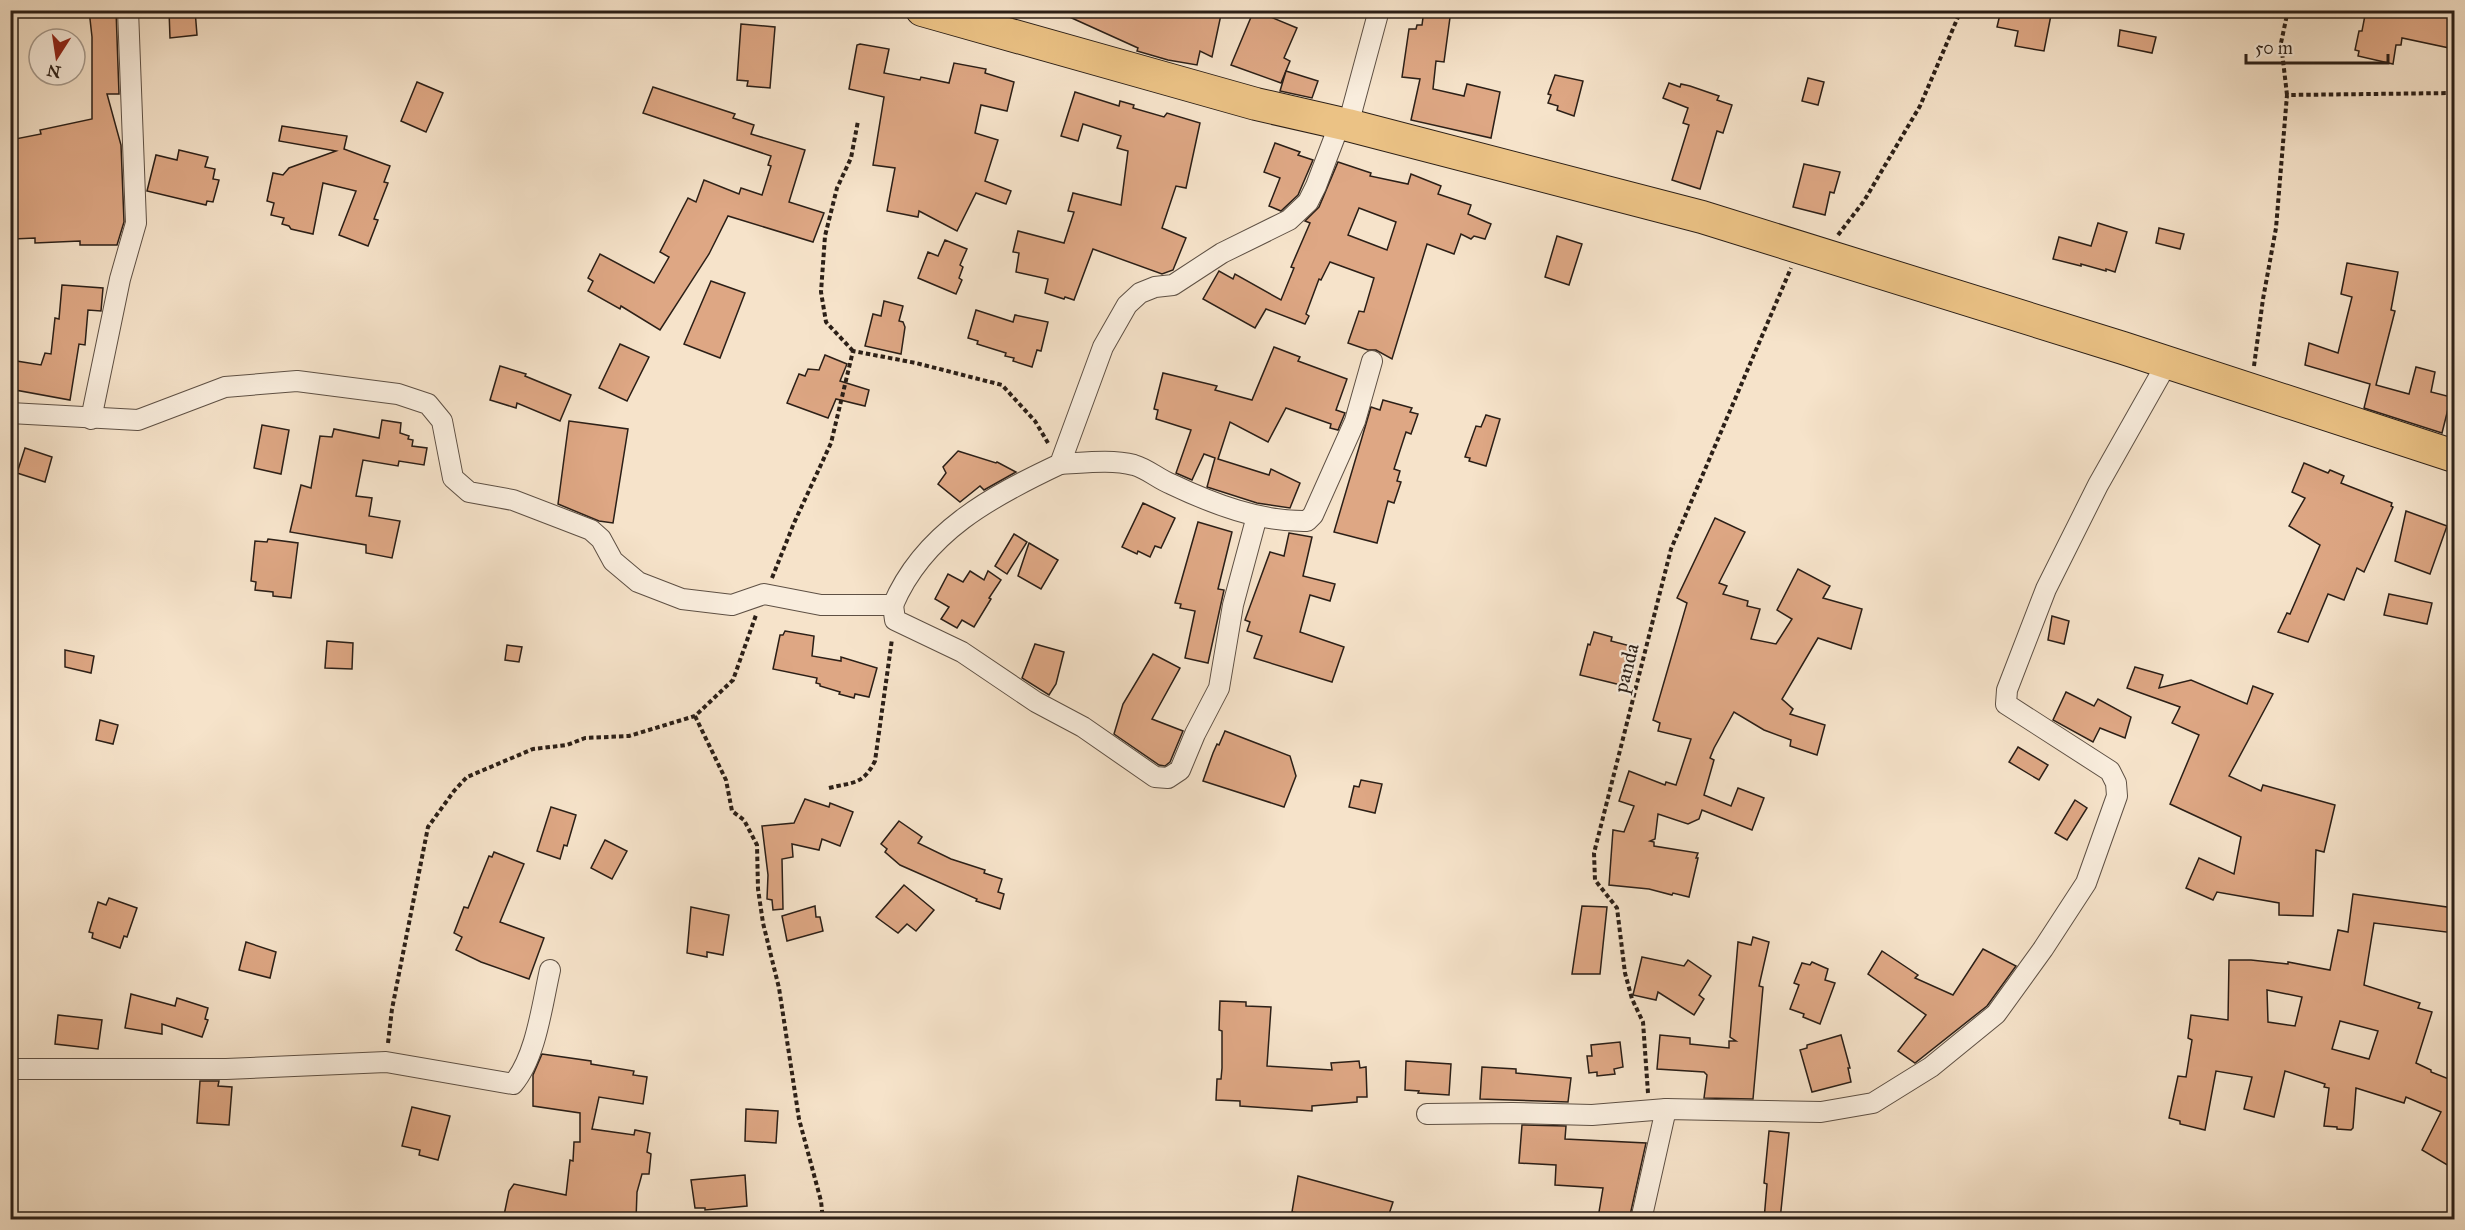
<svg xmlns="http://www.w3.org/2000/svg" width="2465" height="1230" viewBox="0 0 2465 1230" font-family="'IM FELL Great Primer',serif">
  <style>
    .building { fill: #dea784; stroke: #2b1f17; stroke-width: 1.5; fill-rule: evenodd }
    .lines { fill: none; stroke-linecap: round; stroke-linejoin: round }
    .minor-casing { stroke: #5e5044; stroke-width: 22 }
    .primary-casing { stroke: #2b1f17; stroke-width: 34 }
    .path { stroke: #2b1f17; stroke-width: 4; stroke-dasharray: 4.5 3; stroke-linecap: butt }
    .minor { stroke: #f9eddd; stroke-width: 20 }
    .primary { stroke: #ebc285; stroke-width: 32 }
    .labels { text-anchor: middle; stroke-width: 4.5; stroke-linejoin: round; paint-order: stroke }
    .street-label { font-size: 21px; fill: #2b1f17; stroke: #f9eddd }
  </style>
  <rect width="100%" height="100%" fill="#f6e3ca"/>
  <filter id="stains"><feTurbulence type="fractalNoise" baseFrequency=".00333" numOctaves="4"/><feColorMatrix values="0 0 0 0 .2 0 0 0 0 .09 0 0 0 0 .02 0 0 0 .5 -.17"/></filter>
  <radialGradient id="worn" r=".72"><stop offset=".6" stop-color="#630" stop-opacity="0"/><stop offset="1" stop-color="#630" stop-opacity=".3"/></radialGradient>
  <g class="building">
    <polygon points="89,10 116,10 119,94 107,94 121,145 124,222 117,245 80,245 80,241 35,243 35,238 13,239 10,140 41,134 40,130 92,119 92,37"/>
    <polygon points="169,10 195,10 197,35 170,38"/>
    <polygon points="1054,10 1222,10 1212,57 1200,51 1197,65 1168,60 1137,51 1138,48"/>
    <polygon points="1254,10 1297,28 1284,58 1290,61 1281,83 1231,65"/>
    <polygon points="1424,10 1451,10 1444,62 1436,61 1433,89 1464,96 1467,84 1500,92 1491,138 1411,120 1420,79 1402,77 1409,29 1416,29 1417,25 1422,25"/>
    <polygon points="2001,10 2025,10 2051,15 2044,51 2015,46 2018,31 1997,27"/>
    <polygon points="2366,10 2432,10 2454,16 2454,49 2402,38 2401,45 2396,45 2393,64 2358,56 2359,51 2355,50 2359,31 2362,31"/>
    <polygon points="741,24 775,27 770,88 747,86 748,81 737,80"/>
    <polygon points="2120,30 2156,37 2152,53 2118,46"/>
    <polygon points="860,44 889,49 884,73 920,80 921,77 949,83 954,63 986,69 985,73 1014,82 1007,111 981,105 975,133 998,140 985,181 1011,191 1006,204 976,193 957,231 919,211 918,217 887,211 895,168 873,165 884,97 849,89 857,45"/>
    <polygon points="1286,71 1318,81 1312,98 1280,91"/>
    <polygon points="1555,75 1583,81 1574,116 1557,110 1558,106 1548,103 1551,95 1548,94"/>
    <polygon points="1808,78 1824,82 1818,105 1802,101"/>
    <polygon points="417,82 443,93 426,132 401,121"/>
    <polygon points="1669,83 1680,87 1681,84 1690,86 1719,96 1717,100 1732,105 1723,133 1717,131 1700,189 1672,180 1689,125 1683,123 1688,108 1663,98"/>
    <polygon points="653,87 735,114 733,118 754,125 751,134 805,150 789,202 824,213 813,242 728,216 709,254 660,330 621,306 620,309 588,291 593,281 588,278 600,254 654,283 669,257 660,252 688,198 696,202 704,180 739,194 741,188 762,195 771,166 768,165 771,156 643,113"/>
    <polygon points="1075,92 1119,106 1120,101 1134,105 1133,108 1164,117 1167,113 1200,123 1186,188 1176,186 1162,228 1186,238 1173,270 1162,274 1093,249 1074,300 1065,297 1064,299 1045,293 1048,279 1016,272 1019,253 1013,252 1018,231 1064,243 1074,212 1068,211 1073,193 1121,205 1128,151 1117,148 1121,136 1083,124 1078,141 1061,136"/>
    <polygon points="282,126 347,136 344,149 390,166 384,182 388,183 374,219 378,220 368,246 339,235 356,191 323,183 313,234 291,229 289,226 282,224 284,218 271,215 274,203 267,201 273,173 283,175 289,168 336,151 279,141"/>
    <polygon points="1275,143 1300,152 1298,155 1313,160 1298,195 1281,211 1269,206 1280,178 1264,172"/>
    <polygon points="179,150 208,157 205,167 215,169 213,179 219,180 213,202 207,201 206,205 147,191 156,155 177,160"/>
    <path d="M1338,162L1371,173L1370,176L1408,184L1411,174L1441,186L1438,194L1471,205L1468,214L1491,224L1485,239L1474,236L1471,239L1461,234L1454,254L1427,244L1392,359L1376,350H1368L1348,343L1359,311L1364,312L1374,278L1330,262L1321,280L1319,279L1306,314L1309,316L1305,324L1266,309L1255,328L1203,299L1219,271L1233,279L1235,274L1281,300L1294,268L1291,267L1310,223L1305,221L1319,207ZM1359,208L1396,222L1387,250L1348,235Z"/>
    <polygon points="1804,164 1840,172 1834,193 1830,192 1825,215 1793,207"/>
    <polygon points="2098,223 2127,232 2115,272 2106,269 2106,271 2081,264 2081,266 2053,259 2059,237 2091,246"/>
    <polygon points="2159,228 2184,234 2180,249 2156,243"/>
    <polygon points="1557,236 1582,244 1569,285 1545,277"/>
    <polygon points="945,240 967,249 960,265 963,267 959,278 962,280 956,294 918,278 928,252 938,256"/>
    <polygon points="2347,263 2398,272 2391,310 2395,311 2376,385 2409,394 2416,367 2435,372 2431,392 2451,397 2442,433 2364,408 2370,384 2305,365 2309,343 2338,353 2352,297 2341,294"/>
    <polygon points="711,281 745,293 720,358 684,344"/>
    <polygon points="62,285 103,288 101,311 88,310 85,345 79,344 70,400 10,389 10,360 41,365 45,353 51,354 55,318 59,319"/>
    <polygon points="884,301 903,306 899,321 903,322 905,327 901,354 865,346 873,314 881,316"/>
    <polygon points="976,310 1013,322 1015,315 1048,322 1041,351 1037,350 1032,367 1013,361 1014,358 1005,356 1006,353 977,344 978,341 968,338"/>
    <polygon points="620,344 649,357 627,401 599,388"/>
    <polygon points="1274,347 1300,357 1298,361 1347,379 1336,410 1345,413 1338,430 1330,428 1331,424 1286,408 1268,442 1230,422 1218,459 1269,475 1271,469 1300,483 1290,508 1257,503 1207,487 1215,458 1204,454 1192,480 1176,473 1191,430 1156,419 1158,410 1154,409 1163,373 1217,386 1215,390 1252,400"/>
    <polygon points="825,355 847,364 840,381 869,390 865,406 836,399 828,418 787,403 799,374 805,376 808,369 819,370"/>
    <polygon points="500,366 526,374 525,376 571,395 560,421 517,403 516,408 490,400"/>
    <polygon points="1383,400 1412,408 1410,412 1418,414 1411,434 1406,432 1394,469 1400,471 1397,481 1401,482 1394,503 1388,501 1377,543 1334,532 1371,407 1380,410"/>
    <polygon points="1486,415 1500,419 1486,466 1469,461 1470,458 1465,457 1476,426 1481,427"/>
    <polygon points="382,420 401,423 400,433 409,436 408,439 413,440 412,446 427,448 424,465 399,461 398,466 363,460 356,496 372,498 369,516 400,521 392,558 366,553 366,545 290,532 301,485 311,488 320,436 332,437 334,429 379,438"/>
    <polygon points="569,421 628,429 613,523 599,521 558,504"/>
    <polygon points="262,425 289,430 281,474 254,468"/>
    <polygon points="25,448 52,457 45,482 17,473"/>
    <polygon points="958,451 996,463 997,462 1016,472 984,490 980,486 960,502 938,484 946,473 943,467"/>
    <polygon points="2304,463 2328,473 2330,470 2344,476 2341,483 2392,503 2391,506 2393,507 2364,572 2357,568 2344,600 2328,594 2308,642 2278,632 2287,613 2290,614 2320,545 2289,526 2305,498 2292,492"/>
    <polygon points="1143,503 1175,518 1161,548 1155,546 1150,557 1138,551 1137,554 1122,547"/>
    <polygon points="2406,511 2447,526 2430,574 2395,561"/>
    <polygon points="1715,518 1745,532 1719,583 1727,586 1723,594 1748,601 1747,606 1760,609 1751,639 1776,644 1792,619 1777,610 1798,569 1830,586 1823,598 1862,609 1851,649 1818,638 1782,699 1793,709 1790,714 1825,725 1817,755 1790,746 1791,740 1764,730 1734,712 1714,748 1710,758 1714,760 1704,795 1731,806 1738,788 1764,798 1752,830 1702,810 1699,819 1688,824 1658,814 1655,839 1650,841 1654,842 1654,846 1698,853 1696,858 1698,858 1689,897 1673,893 1672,895 1649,889 1609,885 1613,830 1624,832 1634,806 1619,801 1629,771 1665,785 1666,782 1676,785 1691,739 1658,731 1660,723 1653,720 1687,603 1677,598"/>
    <polygon points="1198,522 1232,532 1218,589 1224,590 1208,663 1185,658 1195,611 1180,608 1181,604 1175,603"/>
    <polygon points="1289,533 1312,537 1303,576 1335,584 1330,601 1310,595 1300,632 1344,647 1332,682 1254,658 1262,636 1247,631 1250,622 1245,620 1270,552 1284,556"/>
    <polygon points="1014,534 1027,542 1007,574 995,566"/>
    <polygon points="268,539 298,543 291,598 273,596 273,592 255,590 256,582 251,581 255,541 267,542"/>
    <polygon points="1029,543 1058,560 1041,589 1018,576"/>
    <polygon points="970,571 984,580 988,571 1001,580 989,598 991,599 974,627 962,620 957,628 941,619 949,607 935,599 948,574 963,582"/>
    <polygon points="2389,594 2432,603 2427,624 2384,615"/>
    <polygon points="2052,616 2069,621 2064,644 2048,640"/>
    <polygon points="785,631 814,636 812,656 841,661 841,657 877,668 869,697 855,694 854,698 839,694 840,692 820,686 820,684 816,683 817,678 773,669 780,635 783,635"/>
    <polygon points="1594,632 1612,637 1611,641 1638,648 1631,678 1627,677 1625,686 1580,675 1588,644 1590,645"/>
    <polygon points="327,641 353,643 352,669 325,668"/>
    <polygon points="1035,644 1064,652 1056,684 1049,695 1022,678"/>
    <polygon points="507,645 522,647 519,662 505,660"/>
    <polygon points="65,650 94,656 91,673 65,667"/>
    <polygon points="1153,654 1180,668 1152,719 1183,731 1170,762 1165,766 1159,765 1114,734 1123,704"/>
    <polygon points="2135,667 2163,675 2159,688 2191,680 2247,704 2253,686 2273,694 2229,776 2261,791 2263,785 2335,805 2324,852 2316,850 2313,916 2279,915 2279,903 2217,892 2213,900 2186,888 2199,858 2234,874 2241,837 2170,804 2199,735 2172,723 2180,707 2127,688"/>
    <polygon points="2066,692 2094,706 2098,699 2131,717 2125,738 2100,728 2093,742 2053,720"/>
    <polygon points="100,720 118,725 113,744 96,740"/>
    <polygon points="1225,731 1290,756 1296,776 1284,807 1203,781 1213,753 1217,744 1219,745"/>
    <polygon points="2018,747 2048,765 2039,780 2009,762"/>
    <polygon points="1361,780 1382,784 1375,813 1349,807 1354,786 1359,787"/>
    <polygon points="805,799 829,807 830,803 853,812 840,846 822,839 819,850 792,844 793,857 782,859 783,909 773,910 772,900 767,899 768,875 762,826 794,823"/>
    <polygon points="2075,800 2087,808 2067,840 2055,833"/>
    <polygon points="551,807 576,815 567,846 564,845 560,859 537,851"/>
    <polygon points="899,821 922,837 918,843 951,859 985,870 984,873 1002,879 998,892 1004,894 1000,909 976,901 977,899 900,865 885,852 887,849 881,844"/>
    <polygon points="605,840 627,851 612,879 591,868"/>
    <polygon points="494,852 524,864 500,922 544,938 529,979 481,962 456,950 462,937 454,933 464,907 468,908 489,856 492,857"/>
    <polygon points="904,885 934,910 916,931 907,924 898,933 876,917"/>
    <path d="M2353,894L2454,908V933L2374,923L2364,985L2420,1003L2418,1008L2432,1012L2416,1063L2431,1070V1072L2454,1081V1169L2422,1150L2441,1112L2406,1097L2404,1103L2356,1088L2353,1128L2351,1130L2337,1129V1127L2324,1126L2329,1088L2324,1087L2325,1084L2285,1071L2274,1117L2244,1109L2252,1077L2216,1071L2205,1130L2180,1124V1121L2169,1118L2178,1076L2186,1077L2192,1040L2188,1038L2191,1015L2228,1020L2229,960H2251L2288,964V962L2330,970L2338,930L2348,932ZM2267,990L2302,997L2295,1026L2268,1022ZM2340,1021L2378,1031L2369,1059L2332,1049Z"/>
    <polygon points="109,898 137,908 127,937 124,936 120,948 92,938 93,933 89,932 98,902 106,905"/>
    <polygon points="815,906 816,917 820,917 823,931 787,941 782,916"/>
    <polygon points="1582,906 1607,907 1600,974 1572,974"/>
    <polygon points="691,907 729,915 723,955 707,952 707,957 687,953"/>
    <polygon points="1753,937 1769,942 1759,986 1763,987 1753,1099 1704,1098 1707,1075 1704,1072 1657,1069 1660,1035 1690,1038 1690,1044 1729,1048 1729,1041 1736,1041 1730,1037 1738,942 1751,945"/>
    <polygon points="246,942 276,952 270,978 239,970"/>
    <polygon points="1983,949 2016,966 1987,1006 1915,1063 1898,1051 1926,1015 1868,974 1882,951 1918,975 1915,978 1953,995"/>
    <polygon points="1642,957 1684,966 1688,960 1711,976 1699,995 1704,999 1694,1015 1658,992 1656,1000 1633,995"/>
    <polygon points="1812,962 1828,969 1825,980 1835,983 1820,1024 1803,1017 1804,1014 1790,1009 1799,985 1794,983 1802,963 1810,965"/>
    <polygon points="131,994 175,1006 177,998 208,1008 205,1019 208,1020 202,1037 162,1024 162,1034 125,1028"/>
    <polygon points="1220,1001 1246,1002 1246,1006 1271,1007 1267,1066 1332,1070 1331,1063 1359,1061 1360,1068 1366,1067 1367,1097 1357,1097 1357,1102 1312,1106 1312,1111 1240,1106 1240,1101 1216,1100 1217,1079 1221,1079 1222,1068 1222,1031 1219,1030"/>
    <polygon points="58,1015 102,1020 98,1049 55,1044"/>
    <polygon points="1841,1035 1850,1068 1848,1068 1851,1082 1812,1092 1800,1050 1807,1048 1807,1045"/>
    <polygon points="1620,1042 1623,1067 1614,1069 1615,1074 1597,1076 1597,1072 1589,1073 1587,1056 1592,1056 1591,1045"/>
    <polygon points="542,1054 591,1061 591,1064 634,1071 633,1075 647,1077 643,1104 599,1097 592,1129 634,1135 635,1130 650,1133 647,1152 651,1154 649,1174 642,1174 637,1192 636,1220 503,1220 509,1191 514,1184 566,1195 570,1160 573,1161 574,1142 580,1142 580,1113 533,1106 533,1075"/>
    <polygon points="1406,1061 1451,1064 1449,1095 1418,1093 1419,1091 1405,1090"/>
    <polygon points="1482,1067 1516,1069 1516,1073 1571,1078 1568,1102 1480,1099"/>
    <polygon points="200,1081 219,1081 218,1086 232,1087 229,1125 197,1123"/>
    <polygon points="412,1107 450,1116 438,1160 419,1155 420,1150 402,1146"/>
    <polygon points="746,1109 778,1111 776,1143 745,1141"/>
    <polygon points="1522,1125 1566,1126 1565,1139 1646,1143 1629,1220 1598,1218 1603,1188 1555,1185 1556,1165 1519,1163"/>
    <polygon points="1769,1131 1789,1133 1780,1220 1764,1220 1767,1184 1764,1183"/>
    <polygon points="745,1175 747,1206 705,1210 705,1208 695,1208 691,1180"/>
    <polygon points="1298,1176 1393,1202 1387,1220 1303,1220 1304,1214 1292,1212"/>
  </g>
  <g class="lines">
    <defs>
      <g id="minor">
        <polyline points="1348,125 1379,10"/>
        <path d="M10,413L138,420L225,387L297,381L398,394L428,404L442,421L453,478L469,492L513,500L591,530L601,539L613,561L638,582L682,599L732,605L764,594L821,605H893C924,532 992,496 1060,464L1103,347L1127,305L1140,293L1155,287L1173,285L1222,253L1289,220L1308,202L1316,186L1340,123"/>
        <polyline points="91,419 120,279 136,223 128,10"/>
        <path d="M1060,464C1083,463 1111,459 1134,465C1148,469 1158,479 1171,484C1213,504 1260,522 1307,521L1313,515L1355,421L1372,361"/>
        <polyline points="893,605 895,620 962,652 1036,702 1083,727 1155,777 1168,778 1180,770 1195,734 1219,688 1233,605 1257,516"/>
        <path d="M10,1069H226L386,1062L513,1084C536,1057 542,1005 550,970"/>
        <polyline points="1427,1114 1512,1113 1592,1115 1666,1109 1821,1112 1873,1103 1931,1067 1996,1014 2043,949 2086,883 2117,796 2116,783 2110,771 2006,704 2007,690 2046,589 2098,485 2167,363"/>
        <polyline points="1641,1220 1666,1109"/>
      </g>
      <polyline id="primary" points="922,10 1256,104 1348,125 1702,217 2123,348 2454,456"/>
    </defs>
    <use href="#minor" class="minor-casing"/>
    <use href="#primary" class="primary-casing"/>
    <g class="path">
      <polyline points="2287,95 2281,43 2288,10"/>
      <polyline points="1838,235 1864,201 1920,106 1961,10"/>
      <polyline points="853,351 826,322 821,292 825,236 837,188 851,158 858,121"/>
      <polyline points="2254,366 2263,299 2276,228 2287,95 2454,93"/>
      <polyline points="772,578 794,523 831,443 853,351 916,363 1002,385 1035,421 1048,443"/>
      <polyline points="695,716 726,780 732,811 744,820 757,845 758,889 763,923 779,988 799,1119 821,1201 823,1220"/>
      <path d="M829,788C853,782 863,785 875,761L892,639"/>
      <polyline points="388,1043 392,1009 428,827 454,791 467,777 533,749 567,745 585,738 629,736 695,716 733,680 756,615"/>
      <polyline points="1648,1093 1643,1022 1632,999 1625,973 1617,908 1595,880 1594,853 1671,549 1791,268"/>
    </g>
    <use href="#minor" class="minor"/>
    <use href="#primary" class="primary"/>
  </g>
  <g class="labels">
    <g class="street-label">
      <text transform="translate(1626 668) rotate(-76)" y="7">panda</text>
    </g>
  </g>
  <rect width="2465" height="1230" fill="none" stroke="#f6e3ca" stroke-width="36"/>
  <rect x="12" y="12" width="2441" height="1206" fill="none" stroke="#2b1f17" stroke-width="3"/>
  <rect x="18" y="18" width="2429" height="1194" fill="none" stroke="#2b1f17" stroke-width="1.5"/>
  <g transform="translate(57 57) rotate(192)"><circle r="28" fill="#f9eddd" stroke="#a79b8e" stroke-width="1.5"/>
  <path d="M0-4.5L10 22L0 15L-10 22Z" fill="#8f2418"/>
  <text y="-9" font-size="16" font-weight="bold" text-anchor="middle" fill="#2b1f17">N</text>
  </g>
  <path d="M2246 54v9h142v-9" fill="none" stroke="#2b1f17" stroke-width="3"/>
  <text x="2255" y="54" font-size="18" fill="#2b1f17" stroke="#f9eddd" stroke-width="4.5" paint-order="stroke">50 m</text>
  <rect width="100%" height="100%" filter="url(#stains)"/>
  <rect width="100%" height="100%" fill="url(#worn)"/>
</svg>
